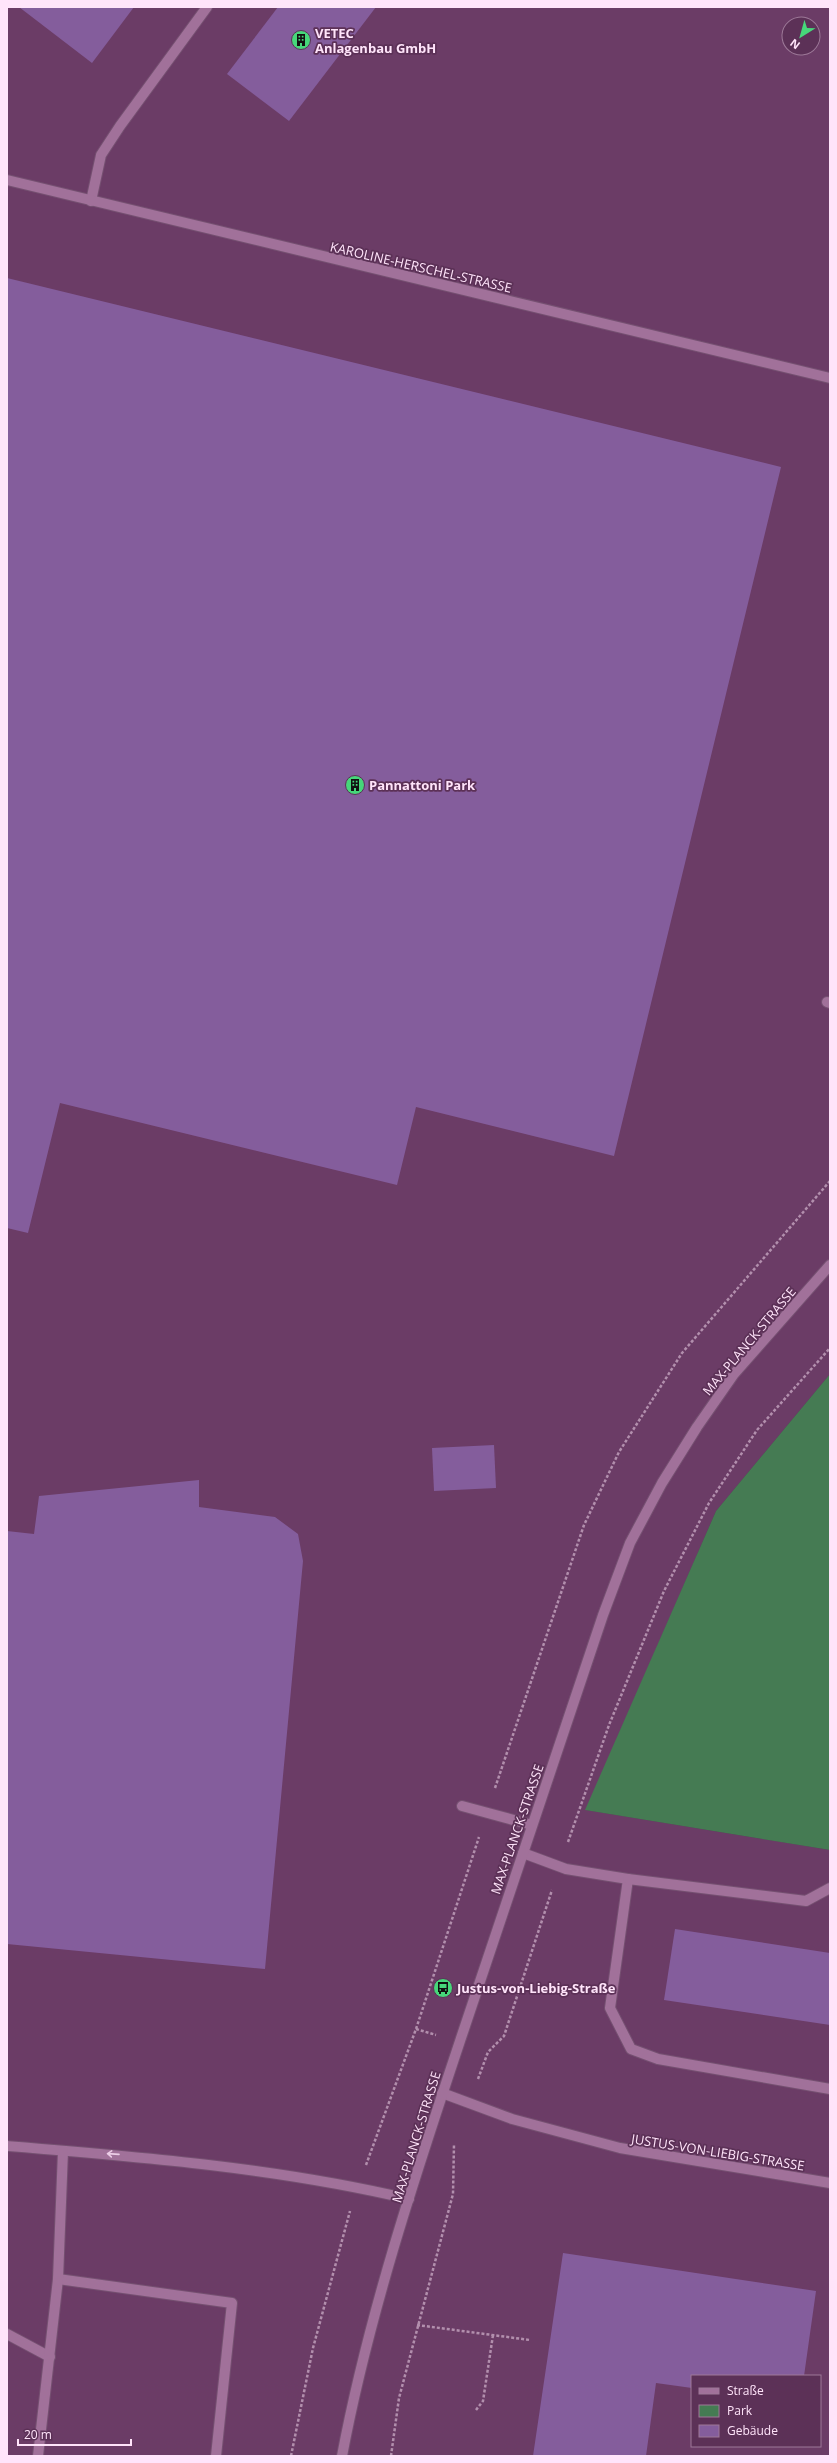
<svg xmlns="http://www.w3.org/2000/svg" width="837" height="2463" viewBox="0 0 837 2463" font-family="'Open Sans',sans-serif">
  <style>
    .built { fill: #6b3c66; fill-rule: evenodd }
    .green { fill: #457b53 }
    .building { fill: #845d9c }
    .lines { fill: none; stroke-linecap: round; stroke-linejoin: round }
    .service-casing { stroke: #755071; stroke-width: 12 }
    .minor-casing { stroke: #755071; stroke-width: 12 }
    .tertiary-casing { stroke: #755071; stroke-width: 12 }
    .path { stroke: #b28fad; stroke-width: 2.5; stroke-dasharray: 3 2; stroke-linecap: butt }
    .service { stroke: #a1719a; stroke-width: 10 }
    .minor { stroke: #a1719a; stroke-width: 10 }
    .tertiary { stroke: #a1719a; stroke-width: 10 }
    .oneway { stroke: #eccde7 }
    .labels { text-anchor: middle; stroke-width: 3.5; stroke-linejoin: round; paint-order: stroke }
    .poi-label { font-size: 13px; font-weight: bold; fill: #ffe4fa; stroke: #5c3157; text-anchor: start }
    .street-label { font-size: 13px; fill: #ffe4fa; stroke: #5c3157 }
  </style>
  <rect width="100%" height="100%" fill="#5c3157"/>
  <path class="built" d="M7,7H830V1374L716,1511L586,1810L830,1850V2456H7ZM789,24H813V48H789ZM692,2376H820V2446H692Z"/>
  <polygon class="green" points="830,1374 830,1850 585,1810 716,1511"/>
  <g class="building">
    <polygon points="19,7 134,7 92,63"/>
    <polygon points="278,7 376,7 289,121 227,74"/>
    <polygon points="7,278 781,467 614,1156 416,1107 397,1185 60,1103 28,1233 7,1228"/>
    <polygon points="494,1445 496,1488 434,1491 432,1448"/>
    <polygon points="199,1480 199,1507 275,1517 298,1534 303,1561 265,1969 7,1944 7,1531 34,1534 39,1496"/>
    <polygon points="675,1929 830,1953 830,2025 664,2000"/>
    <polygon points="563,2253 816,2291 804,2376 692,2376 692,2388 656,2383 646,2456 533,2456"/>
  </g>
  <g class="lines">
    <defs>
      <g id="service">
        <polyline points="91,201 101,155 120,126 207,7"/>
        <polyline points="827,1002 830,1003"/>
        <polyline points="462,1806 532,1825"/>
        <polyline points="523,1853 566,1869 628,1879 610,2008 631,2049 658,2059 830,2089"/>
        <polyline points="628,1879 806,1901 830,1888"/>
        <path d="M7,2146C142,2157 278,2168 409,2199"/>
        <polyline points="58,2279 232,2303 216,2456"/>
        <polyline points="7,2334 50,2357"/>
        <polyline points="38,2456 58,2279 63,2151"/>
      </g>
      <g id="minor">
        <polyline points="7,180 830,378"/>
        <polyline points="442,2093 512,2119 620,2148 830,2183"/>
      </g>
      <path id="tertiary" d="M342,2456C369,2313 416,2173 462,2035C509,1895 556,1755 603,1615L630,1543L662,1483L697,1427L734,1374L830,1265"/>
    </defs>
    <use href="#service" class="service-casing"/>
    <use href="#minor" class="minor-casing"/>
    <use href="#tertiary" class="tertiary-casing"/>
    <g class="path">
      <polyline points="495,1788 584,1525 619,1452 682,1353 830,1181"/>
      <polyline points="568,1842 609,1725 664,1591 709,1503 757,1430 830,1348"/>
      <polyline points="416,2029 436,2035"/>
      <polyline points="478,2079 488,2052 504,2036 552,1890"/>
      <polyline points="366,2165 416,2029 479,1837"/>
      <polyline points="417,2325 530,2340"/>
      <polyline points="476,2410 483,2401 493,2335"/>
      <polyline points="291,2456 313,2348 350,2211"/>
      <polyline points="391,2456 399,2398 453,2194 454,2144"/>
    </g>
    <use href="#service" class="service"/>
    <use href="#minor" class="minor"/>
    <use href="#tertiary" class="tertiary"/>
  </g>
  <defs><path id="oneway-shaft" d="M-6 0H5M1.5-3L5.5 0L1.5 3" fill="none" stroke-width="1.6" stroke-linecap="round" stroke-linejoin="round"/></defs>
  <use class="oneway" href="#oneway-shaft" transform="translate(113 2154) rotate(-176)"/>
  <defs>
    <symbol id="building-disc" viewBox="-11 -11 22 22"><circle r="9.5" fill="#46d77a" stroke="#5c3157"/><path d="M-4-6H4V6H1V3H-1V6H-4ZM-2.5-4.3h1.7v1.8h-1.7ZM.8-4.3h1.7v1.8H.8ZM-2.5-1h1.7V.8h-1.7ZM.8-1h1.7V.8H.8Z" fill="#111"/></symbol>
    <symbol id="bus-disc" viewBox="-11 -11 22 22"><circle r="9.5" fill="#46d77a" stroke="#5c3157"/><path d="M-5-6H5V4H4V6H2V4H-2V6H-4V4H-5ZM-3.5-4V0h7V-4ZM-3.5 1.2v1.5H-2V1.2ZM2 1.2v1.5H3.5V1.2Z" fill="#111"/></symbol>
  </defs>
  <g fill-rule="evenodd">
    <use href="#building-disc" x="290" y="29" width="22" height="22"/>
    <use href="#building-disc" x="344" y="774" width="22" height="22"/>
    <use href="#bus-disc" x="432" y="1977" width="22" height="22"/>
  </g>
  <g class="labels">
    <g class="poi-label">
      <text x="315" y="38">VETEC<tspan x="315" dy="15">Anlagenbau GmbH</tspan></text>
      <text x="369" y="790">Pannattoni Park</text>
      <text x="457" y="1993">Justus-von-Liebig-Straße</text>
    </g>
    <g class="street-label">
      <text transform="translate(421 267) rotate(13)" y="5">KAROLINE-HERSCHEL-STRASSE</text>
      <text transform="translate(749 1341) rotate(-50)" y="5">MAX-PLANCK-STRASSE</text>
      <text transform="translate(517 1829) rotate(-71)" y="5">MAX-PLANCK-STRASSE</text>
      <text transform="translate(416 2137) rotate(-73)" y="5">MAX-PLANCK-STRASSE</text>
      <text transform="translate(718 2152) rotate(9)" y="5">JUSTUS-VON-LIEBIG-STRASSE</text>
    </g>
  </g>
  <rect width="837" height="2463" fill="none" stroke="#ffe4fa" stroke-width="16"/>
  <rect x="691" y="2375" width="130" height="72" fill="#5c3157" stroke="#9d7998"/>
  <rect x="699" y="2388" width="20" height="6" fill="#a1719a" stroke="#9d7998"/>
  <text x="727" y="2395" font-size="12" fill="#ffe4fa">Straße</text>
  <rect x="699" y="2405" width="20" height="12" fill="#457b53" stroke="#9d7998"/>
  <text x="727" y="2415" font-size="12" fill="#ffe4fa">Park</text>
  <rect x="699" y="2425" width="20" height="12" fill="#845d9c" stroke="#9d7998"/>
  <text x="727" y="2435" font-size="12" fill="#ffe4fa">Gebäude</text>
  <g transform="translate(801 36) rotate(217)"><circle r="19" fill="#5c3157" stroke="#9d7998"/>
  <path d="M0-3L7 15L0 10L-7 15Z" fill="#46d77a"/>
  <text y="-6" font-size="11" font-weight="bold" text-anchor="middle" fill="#ffe4fa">N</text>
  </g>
  <path d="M18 2439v6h113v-6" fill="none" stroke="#ffe4fa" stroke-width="2"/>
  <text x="24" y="2439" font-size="12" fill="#ffe4fa" stroke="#5c3157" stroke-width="3" paint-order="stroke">20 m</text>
</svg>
